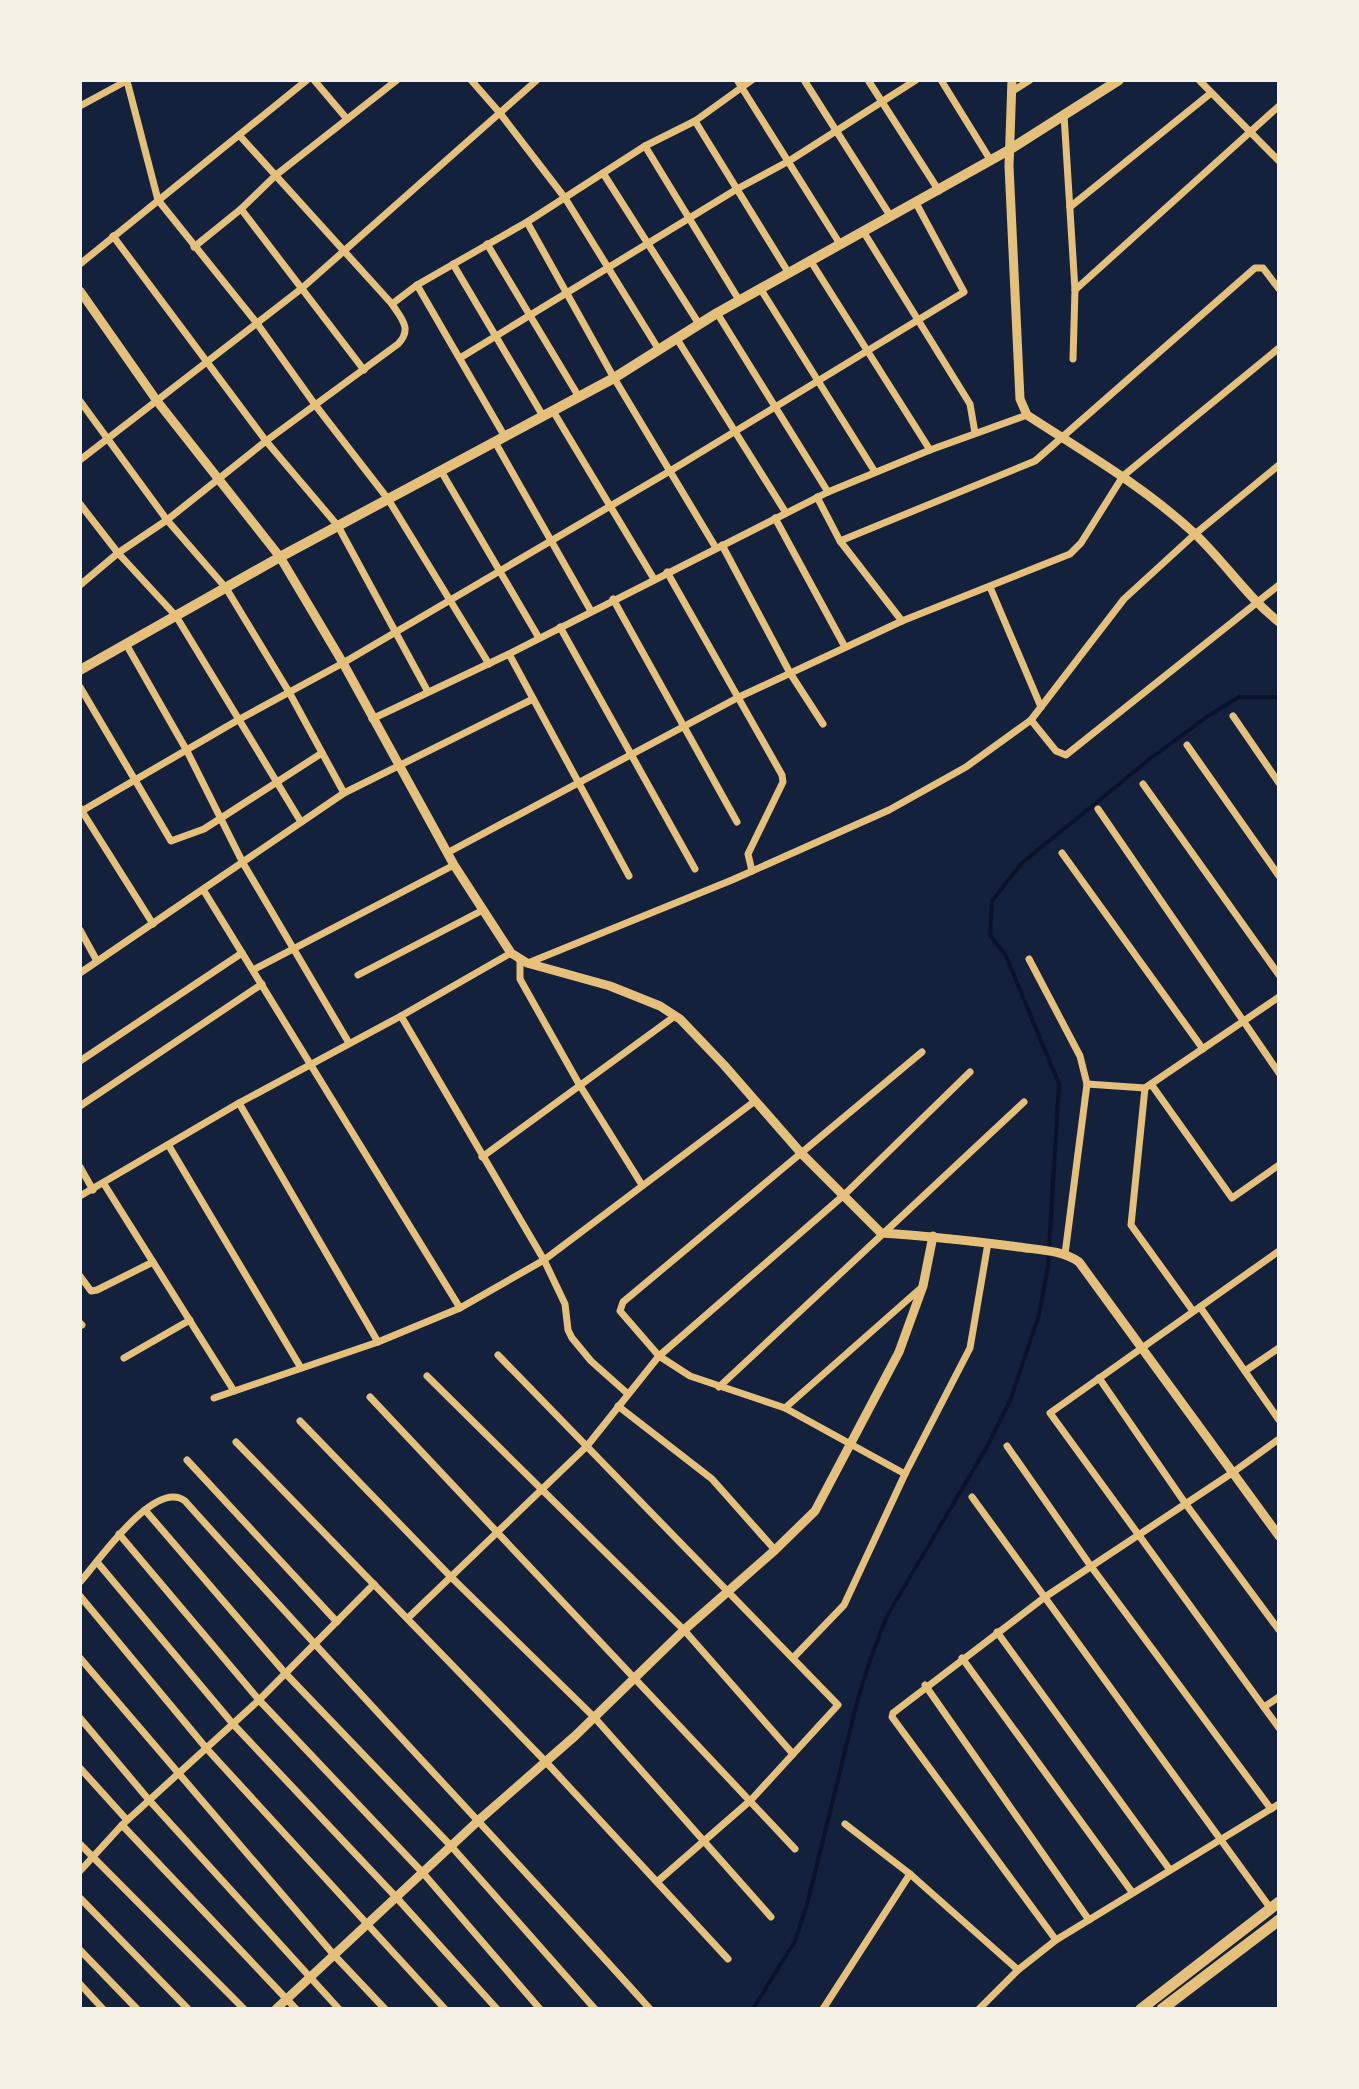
<svg xmlns="http://www.w3.org/2000/svg" width="1359" height="2089" viewBox="0 0 1359 2089" font-family="Roboto,sans-serif">
  <style>
    .lines { fill: none; stroke-linecap: round; stroke-linejoin: round }
    .stream { stroke: #0b132b; stroke-width: 4 }
    .minor { stroke: #e5c07b; stroke-width: 7 }
    .tertiary { stroke: #e5c07b; stroke-width: 9 }
    .secondary { stroke: #e5c07b; stroke-width: 10 }
    .primary { stroke: #e5c07b; stroke-width: 11 }
  </style>
  <rect width="100%" height="100%" fill="#14213d"/>
  <g class="lines">
    <polyline class="stream" points="753,2009 795,1941 808,1901 857,1702 870,1660 887,1616 988,1445 1010,1401 1039,1315 1048,1266 1059,1084 1006,956 990,935 992,901 1022,863 1151,758 1208,716 1239,697 1279,697"/>
    <g class="minor">
      <polyline points="314,80 347,119"/>
      <polyline points="471,80 499,112 565,198 659,350"/>
      <polyline points="737,80 840,244"/>
      <polyline points="804,80 891,217"/>
      <polyline points="868,80 939,191"/>
      <polyline points="941,80 991,161"/>
      <polyline points="1199,80 1279,161"/>
      <polyline points="127,81 158,200 256,322 316,406 388,499 489,664"/>
      <polyline points="1011,92 1030,80"/>
      <polyline points="80,106 128,80"/>
      <polyline points="1064,115 1075,290 1073,359"/>
      <polyline points="695,121 788,272"/>
      <polyline points="645,146 739,300"/>
      <polyline points="603,173 699,324"/>
      <polyline points="1070,207 1211,93"/>
      <polyline points="241,209 364,370"/>
      <polyline points="527,222 614,378 716,548"/>
      <polyline points="863,231 970,404 975,433"/>
      <polyline points="113,236 266,441 338,526 428,692"/>
      <polyline points="487,244 579,397"/>
      <polyline points="194,247 241,209 276,175 397,80"/>
      <polyline points="810,260 930,450"/>
      <polyline points="80,264 307,80"/>
      <polyline points="453,264 543,416"/>
      <polyline points="417,285 505,437"/>
      <polyline points="760,288 875,472"/>
      <polyline points="1075,290 1279,106"/>
      <polyline points="392,304 417,285 527,222 645,146 695,121 752,80"/>
      <polyline points="717,313 828,492"/>
      <polyline points="677,339 786,513"/>
      <polyline points="460,358 737,189 789,161 916,80"/>
      <polyline points="80,401 167,520 226,588 289,692 344,793"/>
      <polyline points="553,411 654,579"/>
      <polyline points="495,442 591,611"/>
      <polyline points="80,460 301,289 537,80"/>
      <polyline points="441,471 539,638"/>
      <polyline points="817,497 840,541 902,621"/>
      <polyline points="80,504 118,553 176,616 301,822"/>
      <polyline points="775,518 845,647"/>
      <polyline points="840,541 1035,461 1255,268 1263,268 1279,289"/>
      <polyline points="722,545 790,673 823,724"/>
      <polyline points="667,572 782,775 783,782 748,854 752,871"/>
      <path d="M80,585L118,553L167,520L266,441L398,344C413,329 401,318 392,304L239,135"/>
      <polyline points="990,587 1041,707"/>
      <polyline points="613,599 737,822"/>
      <polyline points="560,627 695,869"/>
      <polyline points="126,644 187,751 243,863 349,1043"/>
      <polyline points="509,654 629,876"/>
      <polyline points="80,687 171,841 204,829 322,753"/>
      <polyline points="1233,716 1279,783"/>
      <polyline points="372,719 509,654 828,492 930,450 1027,415"/>
      <polyline points="1031,720 1056,751 1066,755 1279,585"/>
      <polyline points="1187,745 1279,876"/>
      <polyline points="1143,784 1279,975"/>
      <polyline points="80,808 153,924"/>
      <polyline points="1098,809 1279,1073"/>
      <polyline points="80,812 238,720 343,663 670,471 964,292 916,203"/>
      <polyline points="447,853 739,697 902,621 1070,554 1081,543 1123,476 1279,348"/>
      <polyline points="1062,853 1203,1049"/>
      <polyline points="204,891 460,1308"/>
      <polyline points="80,930 97,961"/>
      <polyline points="1029,959 1080,1056 1087,1084"/>
      <polyline points="520,960 520,979 579,1084 642,1185"/>
      <polyline points="528,963 732,880 889,810 966,767 1031,720 1124,599 1195,534 1279,465"/>
      <polyline points="253,970 454,865"/>
      <polyline points="80,973 344,793 533,699"/>
      <polyline points="358,975 483,910"/>
      <polyline points="401,1016 544,1260 565,1304 568,1330 572,1338 591,1361 628,1394"/>
      <polyline points="80,1061 242,953"/>
      <polyline points="1151,1084 1232,1198 1279,1165"/>
      <polyline points="1145,1088 1131,1225 1193,1311"/>
      <polyline points="239,1103 378,1342"/>
      <polyline points="80,1106 262,984"/>
      <polyline points="169,1146 301,1368"/>
      <polyline points="482,1157 675,1016"/>
      <polyline points="80,1167 93,1190"/>
      <polyline points="104,1184 234,1391"/>
      <polyline points="80,1196 239,1103 401,1016 511,953"/>
      <polyline points="1279,1251 1050,1413 1279,1728"/>
      <polyline points="1065,1254 1087,1084 1145,1088 1279,997"/>
      <polyline points="80,1276 91,1291 97,1290 153,1262"/>
      <polyline points="1200,1307 1279,1420"/>
      <polyline points="80,1323 82,1325"/>
      <polyline points="498,1355 838,1705 751,1800 658,1881"/>
      <polyline points="124,1358 190,1320"/>
      <polyline points="1245,1371 1279,1348"/>
      <polyline points="427,1376 684,1630 793,1754"/>
      <polyline points="1099,1378 1185,1503 1279,1630"/>
      <polyline points="719,1387 1024,1102"/>
      <polyline points="370,1397 795,1849"/>
      <polyline points="214,1398 378,1342 460,1308 544,1260 755,1101"/>
      <polyline points="618,1406 712,1479 775,1550"/>
      <polyline points="785,1408 921,1288"/>
      <polyline points="300,1421 451,1577 594,1717 771,1917"/>
      <polyline points="236,1442 546,1762 728,1959"/>
      <polyline points="1007,1446 1090,1565 1271,1809"/>
      <polyline points="187,1460 337,1622"/>
      <polyline points="905,1474 785,1408 690,1376 659,1356 620,1311 623,1302 922,1052"/>
      <polyline points="972,1497 1271,1909"/>
      <polyline points="145,1510 286,1674 451,1846 595,2009"/>
      <polyline points="119,1534 259,1700 423,1873 540,2009"/>
      <polyline points="97,1562 233,1724 396,1897 497,2009"/>
      <path d="M80,1582C98,1562 155,1478 185,1501C338,1672 496,1838 650,2009"/>
      <polyline points="80,1596 207,1749 445,2009"/>
      <polyline points="408,1618 587,1446 659,1356 844,1195 970,1072"/>
      <polyline points="997,1632 1170,1870"/>
      <polyline points="80,1658 334,1955 385,2009"/>
      <polyline points="793,1658 844,1605 905,1474 970,1348 988,1243"/>
      <polyline points="962,1658 1132,1892"/>
      <polyline points="925,1685 1089,1920"/>
      <polyline points="1264,1707 1279,1697"/>
      <polyline points="80,1718 149,1800 339,2009"/>
      <polyline points="80,1768 127,1820"/>
      <polyline points="845,1824 910,1874 1018,1970"/>
      <polyline points="122,1825 296,2009"/>
      <polyline points="80,1844 244,2009"/>
      <polyline points="80,1871 122,1825 259,1700 374,1584"/>
      <polyline points="80,1898 188,2009"/>
      <polyline points="1056,1940 892,1717 893,1713 1045,1597 1232,1473 1279,1439"/>
      <polyline points="80,1950 137,2009"/>
      <polyline points="80,1984 103,2009"/>
      <polyline points="823,2009 910,1874"/>
      <polyline points="979,2009 1018,1970 1056,1940 1279,1804"/>
    </g>
    <g class="tertiary">
      <path d="M1012,80L1009,166L1020,399L1027,415C1084,452 1143,486 1194,533C1224,561 1246,596 1279,622"/>
      <path d="M80,291L157,401L280,557L343,663L454,865L511,953L527,963L610,986L660,1006L680,1019L724,1065L801,1153L881,1233C927,1236 973,1241 1019,1247C1039,1250 1062,1250 1079,1262L1279,1536"/>
      <polyline points="276,2009 479,1820 575,1736 684,1630 775,1550 815,1511 899,1352 923,1286 933,1236"/>
    </g>
    <polyline class="secondary" points="80,670 280,557 614,378 717,313 1009,150 1119,80"/>
    <g class="primary">
      <polyline points="1141,2009 1279,1902"/>
      <polyline points="1162,2009 1279,1920"/>
    </g>
  </g>
  <rect width="1359" height="2089" fill="none" stroke="#f6f1e7" stroke-width="164"/>
</svg>
